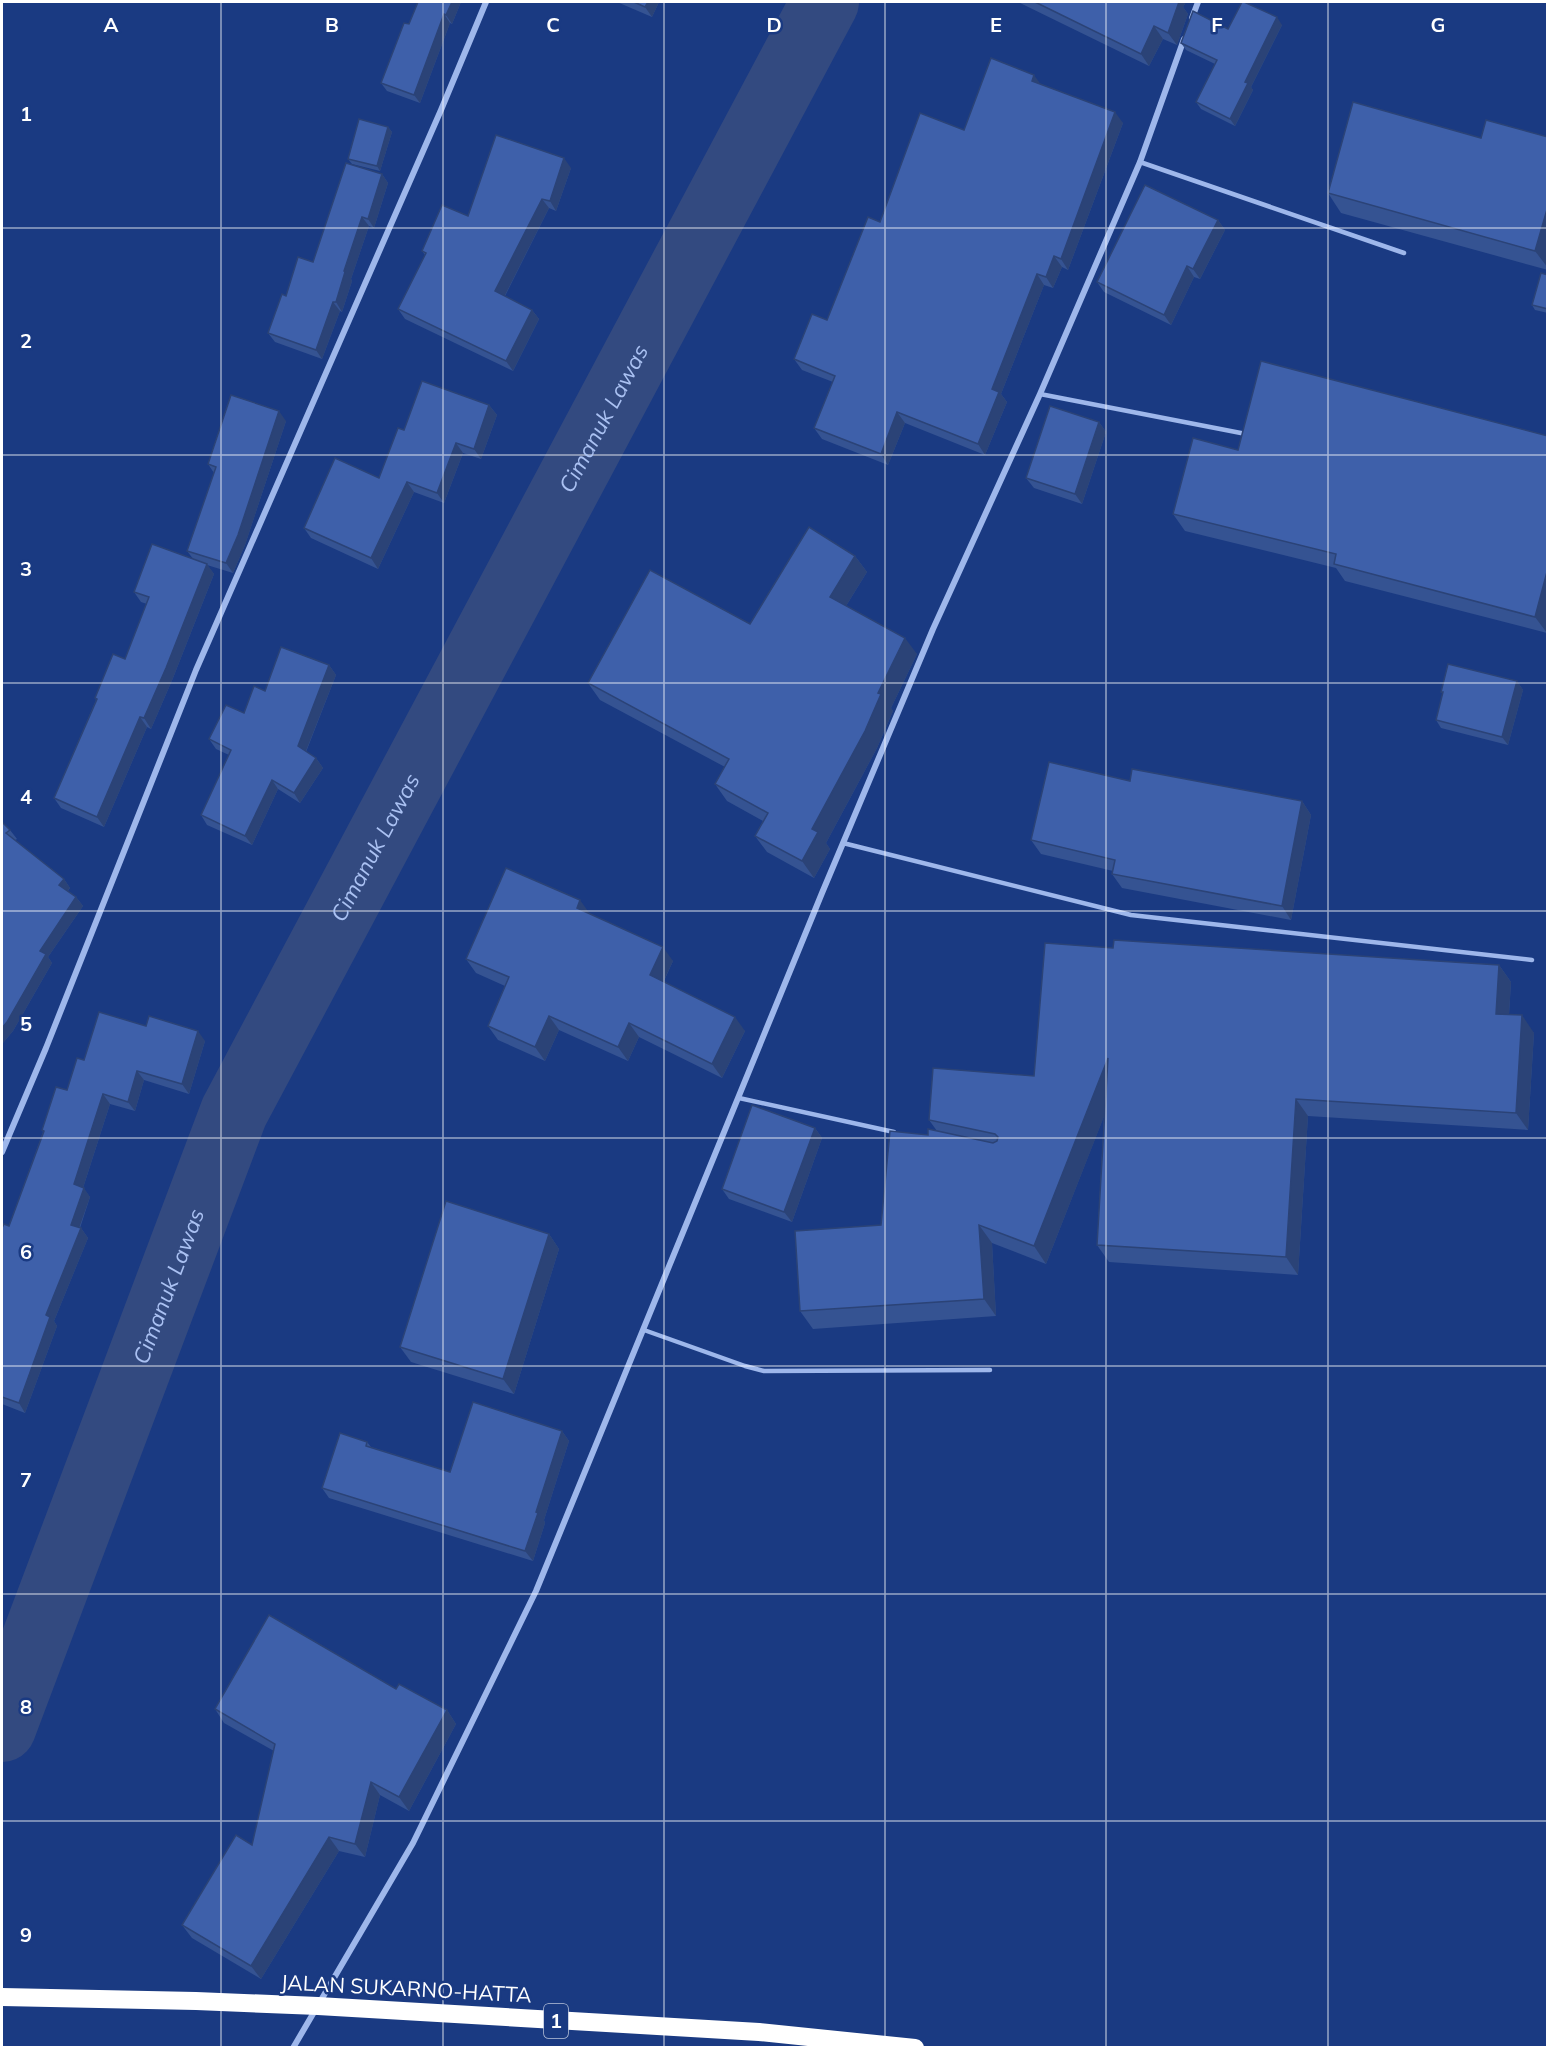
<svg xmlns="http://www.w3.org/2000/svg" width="1549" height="2049" viewBox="0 0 1549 2049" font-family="Mulish,sans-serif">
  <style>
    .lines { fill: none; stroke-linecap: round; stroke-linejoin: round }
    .river { stroke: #334a80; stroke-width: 68 }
    .lane { stroke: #9eb7eb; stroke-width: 4.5 }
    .street { stroke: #9eb7eb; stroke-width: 6 }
    .highway { stroke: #fff; stroke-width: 18 }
    .wall { fill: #355392 }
    .shaded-wall { fill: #2b4377 }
    .building { fill: #3e60aa; stroke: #2b4377; stroke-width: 1.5 }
    .grid { fill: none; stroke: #fff; stroke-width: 1.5; stroke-opacity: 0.55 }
    .labels { text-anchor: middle; stroke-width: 5; stroke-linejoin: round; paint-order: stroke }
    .shield { fill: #1a3a82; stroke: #bac4da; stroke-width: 1.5 }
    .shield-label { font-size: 20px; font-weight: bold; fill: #fff }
    .street-label { font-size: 21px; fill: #fff; stroke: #1a3a82 }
    .water-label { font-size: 22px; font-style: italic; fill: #aac1f2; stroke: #1a3a82 }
    .grid-label { font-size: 20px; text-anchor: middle; font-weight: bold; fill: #fff; stroke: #1a3a82; stroke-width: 5; stroke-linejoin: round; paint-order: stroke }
  </style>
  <rect width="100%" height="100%" fill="#1a3a82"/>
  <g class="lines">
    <path class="river" id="s1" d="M2,1728L234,1112L825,2"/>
    <g class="lane">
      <polyline points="1140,162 1404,253"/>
      <polyline points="1040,394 1246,434"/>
      <polyline points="843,843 1131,915 1532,960"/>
      <polyline points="739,1098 894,1132"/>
      <polyline points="644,1330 745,1366 764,1371 990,1370"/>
    </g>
    <g class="street">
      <polyline points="1192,18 1198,2"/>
      <polyline points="2,1152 46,1048 196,670 441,110 486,2"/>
      <polyline points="293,2048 413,1843 536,1591 822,893 933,629 1040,394 1140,162 1184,39"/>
    </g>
    <polyline class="highway" points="2,1997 196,2001 318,2006 759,2032 915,2048"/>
  </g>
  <g class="wall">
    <polygon points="461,2 452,24 450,23 420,103 387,91 381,83 409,24"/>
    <polygon points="617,2 659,2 652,17"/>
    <polygon points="1018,2 1186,2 1183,7 1188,14 1177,45 1163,39 1149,66"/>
    <polygon points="1282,25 1251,87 1253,90 1235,126 1201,109 1196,102 1215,64 1186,50 1181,43 1228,29"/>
    <polygon points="1041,84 1123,123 1068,270 1062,267 1053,288 1044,285 1001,394 1007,402 985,455 905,423 888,465 822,439 814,428 833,382 802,370 794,359 827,320 880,222 964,130"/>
    <polygon points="388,127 392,132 380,171 352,164 348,159"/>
    <polygon points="1548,137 1548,270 1341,213 1328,193 1481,138"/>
    <polygon points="571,168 556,211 549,208 505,296 532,310 539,319 513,371 405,319 398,309 425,255 422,251 468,216"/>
    <polygon points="382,174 388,183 374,228 369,226 351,279 352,281 342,312 340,311 322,359 275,342 268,333 286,296"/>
    <polygon points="1218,220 1225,230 1200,279 1194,277 1171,325 1104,292 1097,282"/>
    <polygon points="1548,275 1548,313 1535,310 1532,305"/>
    <polygon points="489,405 497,415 481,459 463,453 444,503 414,492 378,569 311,538 304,528 379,478 404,430"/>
    <polygon points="286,421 245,545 233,573 207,565 214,574 173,678 151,729 147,727 104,827 61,808 54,798 96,700 95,698 125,659 147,604 141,602 134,592 194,560 187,551 214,473 208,464"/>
    <polygon points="1099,422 1106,432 1082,504 1034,488 1026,478"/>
    <polygon points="1548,436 1547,633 1345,581 1336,568 1185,531 1173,514 1238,450"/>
    <polygon points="855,556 867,572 846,606 917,654 891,708 893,711 877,748 826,843 830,849 814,878 767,852 755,836 763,821 727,801 715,784 725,767 600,700 588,683 750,624"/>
    <polygon points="329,665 336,675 306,752 316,758 323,768 300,803 278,789 252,845 207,825 201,815 229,755 216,749 209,739 244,713 265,691"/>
    <polygon points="1517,681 1523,690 1508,745 1441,728 1436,720 1443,694 1441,692"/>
    <polygon points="1130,781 1302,801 1311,815 1291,920 1122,888 1112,874 1113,871 1041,854 1031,840"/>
    <polygon points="2,822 10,830 17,839 15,840 64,879 70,888 68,891 76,897 83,906 48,957 52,963 13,1031 2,1044"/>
    <polygon points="589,913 673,961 664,981 745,1031 722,1078 639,1037 628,1061 559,1030 545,1061 498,1040 488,1026 505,986 476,973 466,959"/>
    <polygon points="1113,948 1499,965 1511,982 1509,1015 1534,1033 1528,1130 1308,1116 1298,1275 1109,1262 1097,1245 1104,1116 1046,1264 992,1243 996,1316 813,1329 800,1311 881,1225 928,1135 937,1131 929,1120 1034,1076"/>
    <polygon points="146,1026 205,1041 189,1094 144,1080 135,1111 110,1104 83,1188 90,1197 80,1228 81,1228 88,1238 54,1321 57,1326 25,1413 2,1404 2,1228 9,1226 43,1132 42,1130 67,1090 84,1060"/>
    <polygon points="815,1128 822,1138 792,1222 729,1199 722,1189"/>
    <polygon points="549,1234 559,1249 514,1394 411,1362 400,1347"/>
    <polygon points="562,1431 569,1441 544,1520 545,1523 533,1561 329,1498 322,1488 367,1442 371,1447 450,1472"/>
    <polygon points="396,1689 447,1710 456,1724 409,1811 380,1795 365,1857 339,1851 261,1979 192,1938 182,1925 252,1845 274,1751 224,1723 215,1709"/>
  </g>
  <g class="shaded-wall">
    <polygon points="452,2 461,2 452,24 446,15"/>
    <polygon points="648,2 659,2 652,17 645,7"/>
    <polygon points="1175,2 1186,2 1183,7 1188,14 1177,45 1168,33"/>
    <polygon points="444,14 450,23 420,103 414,95"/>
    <polygon points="1277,17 1282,25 1251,87 1253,90 1235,126 1230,119 1245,82"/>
    <polygon points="1154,26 1163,39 1149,66 1141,54"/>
    <polygon points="1034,75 1042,86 1032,81"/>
    <polygon points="1115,112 1123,123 1068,270 1061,259"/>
    <polygon points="388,127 392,132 380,171 377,166"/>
    <polygon points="564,158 571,168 556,211 550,201"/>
    <polygon points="382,174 388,183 374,228 368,219"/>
    <polygon points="542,199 549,208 502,301 495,291"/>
    <polygon points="1548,206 1548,268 1535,251"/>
    <polygon points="362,217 369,226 351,279 352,281 342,312 336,302 344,271"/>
    <polygon points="1218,220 1225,230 1200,279 1193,269"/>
    <polygon points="1054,256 1062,267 1053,288 1046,277"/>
    <polygon points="1187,266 1194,277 1171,325 1164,315"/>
    <polygon points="1037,274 1044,285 1001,394 1007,402 985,455 978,444 992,389"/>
    <polygon points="333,302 340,311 322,359 316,350"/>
    <polygon points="532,310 539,319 513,371 506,361"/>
    <polygon points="489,405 497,415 481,459 474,449"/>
    <polygon points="279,411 286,421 245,545 233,573 226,563"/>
    <polygon points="897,412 905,423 888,465 881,454"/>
    <polygon points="1099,422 1106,432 1082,504 1075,494"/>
    <polygon points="456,443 463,453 444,503 437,493"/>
    <polygon points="407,482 414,492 378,569 371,558"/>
    <polygon points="855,556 867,572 841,614 830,597"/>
    <polygon points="207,564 214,574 173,678 151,729 144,718"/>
    <polygon points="1548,568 1548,631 1547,633 1535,617"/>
    <polygon points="905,638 917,654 891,708 893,711 877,748 826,843 830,849 814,878 802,861 812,829"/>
    <polygon points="329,665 336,675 304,756 298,746"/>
    <polygon points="1517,681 1523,690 1508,745 1502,737"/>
    <polygon points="140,717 147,727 104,827 97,817"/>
    <polygon points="316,758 323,768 300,803 294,793"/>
    <polygon points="272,780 278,789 252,845 245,836"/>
    <polygon points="1302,801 1311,815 1291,920 1282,906"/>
    <polygon points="64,879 70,888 65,894 59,885"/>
    <polygon points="76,897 83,906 48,957 52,963 13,1031 2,1044 2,1028 40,951"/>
    <polygon points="580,900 590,914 577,908"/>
    <polygon points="663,947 673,961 660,989 650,975"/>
    <polygon points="1499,965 1511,982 1508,1031 1496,1014"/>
    <polygon points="1522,1015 1534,1033 1528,1130 1516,1113"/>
    <polygon points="549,1016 559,1030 545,1061 535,1047"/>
    <polygon points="735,1017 745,1031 722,1078 712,1064"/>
    <polygon points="629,1023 639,1037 628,1061 618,1047"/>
    <polygon points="198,1031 205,1041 189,1094 182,1084"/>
    <polygon points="1108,1058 1120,1076 1046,1264 1034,1246"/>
    <polygon points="137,1071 144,1080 135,1111 128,1102"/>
    <polygon points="103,1094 110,1104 81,1194 74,1184"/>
    <polygon points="1296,1099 1308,1116 1298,1275 1286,1257"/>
    <polygon points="815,1128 822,1138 792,1222 784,1212"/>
    <polygon points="84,1188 90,1197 77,1234 71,1225"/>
    <polygon points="979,1225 992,1243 996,1316 984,1299"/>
    <polygon points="81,1228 88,1238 54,1321 57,1326 25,1413 19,1403 46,1315"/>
    <polygon points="549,1234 559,1249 514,1394 503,1379"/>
    <polygon points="562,1431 569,1441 544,1520 545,1523 533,1561 525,1551 536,1512"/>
    <polygon points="447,1710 456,1724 409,1811 399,1797"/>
    <polygon points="371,1782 380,1795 365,1857 355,1844"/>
    <polygon points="329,1837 339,1851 261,1979 251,1966"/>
  </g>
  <g class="building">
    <polygon points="418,2 452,2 446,15 444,14 414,95 381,83 404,23 409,24"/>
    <polygon points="634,2 648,2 645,7"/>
    <polygon points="1035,2 1179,2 1168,33 1154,26 1141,54"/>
    <polygon points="1242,2 1244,2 1277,17 1245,82 1248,83 1230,119 1196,102 1217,60 1181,43 1193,11 1228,29"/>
    <polygon points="991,58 1034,75 1032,81 1115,112 1061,259 1054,256 1046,277 1037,274 992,389 999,392 978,444 897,412 881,454 814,428 835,376 794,359 812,314 827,320 868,217 880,222 920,113 964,130"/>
    <polygon points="1353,102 1481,138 1486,120 1548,137 1548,206 1535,251 1328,193"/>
    <polygon points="359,119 388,127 377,166 348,159"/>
    <polygon points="496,135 564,158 550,201 542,199 495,291 532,310 506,361 398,309 426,253 422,251 442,205 468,216"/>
    <polygon points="346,163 382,174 368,219 362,217 344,271 345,272 336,302 333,302 316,350 268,333 282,294 286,296 298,257 313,262"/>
    <polygon points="1145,185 1218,220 1193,269 1187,266 1164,315 1097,282"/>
    <polygon points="1541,273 1548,275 1548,309 1532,305"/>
    <polygon points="1261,361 1548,436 1548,568 1535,617 1334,564 1336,554 1173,514 1193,438 1238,450"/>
    <polygon points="422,381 489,405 474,449 456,443 437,493 407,482 371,558 304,528 335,458 379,478 398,428 404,430"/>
    <polygon points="231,395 279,411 238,535 226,563 187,551 216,467 208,464"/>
    <polygon points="1050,406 1099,422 1075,494 1026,478"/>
    <polygon points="809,527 855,556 830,597 905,638 878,693 881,694 865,731 812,829 818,832 802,861 755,836 768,813 715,784 729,759 588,683 650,570 750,624"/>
    <polygon points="152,544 207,564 166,668 144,718 140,717 97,817 54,798 97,699 95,698 113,654 125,659 149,597 134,592"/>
    <polygon points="281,647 329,665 298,746 316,758 294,793 272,780 245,836 201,815 231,750 209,739 226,705 244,713 254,686 265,691"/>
    <polygon points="1448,664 1517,681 1502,737 1436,720 1443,692 1441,692"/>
    <polygon points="1049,762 1130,781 1132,769 1302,801 1282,906 1112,874 1115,860 1031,840"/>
    <polygon points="2,822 10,830 6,833 64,879 59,885 76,897 40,951 46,954 7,1022 2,1028"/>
    <polygon points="506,868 580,900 577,908 663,947 650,975 735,1017 712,1064 629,1023 618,1047 549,1016 535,1047 488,1026 509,977 466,959"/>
    <polygon points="1114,940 1499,965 1496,1014 1522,1015 1516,1113 1296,1099 1286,1257 1097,1245 1108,1058 1034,1246 979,1225 984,1299 800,1311 795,1231 881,1225 890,1131 928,1135 928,1129 993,1143 997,1141 998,1137 995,1134 929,1120 933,1068 1034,1076 1045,943 1113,948"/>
    <polygon points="99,1012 146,1026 149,1016 198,1031 182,1084 137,1071 128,1102 103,1094 74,1184 84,1188 71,1225 81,1228 46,1315 50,1317 19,1403 2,1397 2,1228 4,1224 9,1226 44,1131 42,1130 56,1087 67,1090 77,1058 84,1060"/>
    <polygon points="752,1105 815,1128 784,1212 722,1189"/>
    <polygon points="446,1201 549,1234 503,1379 400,1347"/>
    <polygon points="473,1402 562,1431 536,1512 538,1513 525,1551 322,1488 340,1433 367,1442 366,1446 450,1472"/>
    <polygon points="269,1615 396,1689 399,1684 447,1710 399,1797 371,1782 355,1844 329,1837 251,1966 182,1925 236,1835 252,1845 275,1744 215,1709"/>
  </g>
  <path class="grid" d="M221,2V2048M443,2V2048M664,2V2048M885,2V2048M1106,2V2048M1328,2V2048M2,228H1548M2,455H1548M2,683H1548M2,911H1548M2,1138H1548M2,1366H1548M2,1594H1548M2,1821H1548"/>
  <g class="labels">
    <rect class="shield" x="544" y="2004" width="24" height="34" rx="4.5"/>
    <g class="shield-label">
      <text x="556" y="2028">1</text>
    </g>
    <g class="street-label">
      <text transform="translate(406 1989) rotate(3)" y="7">JALAN SUKARNO-HATTA</text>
    </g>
    <g class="water-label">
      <text dy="8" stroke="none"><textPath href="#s1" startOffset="1444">Cimanuk Lawas</textPath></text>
      <text dy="8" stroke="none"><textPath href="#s1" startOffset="958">Cimanuk Lawas</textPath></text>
      <text dy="8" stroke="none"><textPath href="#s1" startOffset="472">Cimanuk Lawas</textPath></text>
    </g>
  </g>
  <g class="grid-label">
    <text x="111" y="32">A</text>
    <text x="332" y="32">B</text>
    <text x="553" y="32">C</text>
    <text x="774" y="32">D</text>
    <text x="996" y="32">E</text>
    <text x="1217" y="32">F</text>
    <text x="1438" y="32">G</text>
    <text x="26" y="121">1</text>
    <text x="26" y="348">2</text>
    <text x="26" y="576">3</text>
    <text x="26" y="804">4</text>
    <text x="26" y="1031">5</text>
    <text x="26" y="1259">6</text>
    <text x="26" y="1487">7</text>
    <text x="26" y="1714">8</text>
    <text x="26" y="1942">9</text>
  </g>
  <rect width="1549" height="2049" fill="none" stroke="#ffffff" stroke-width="6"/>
</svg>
